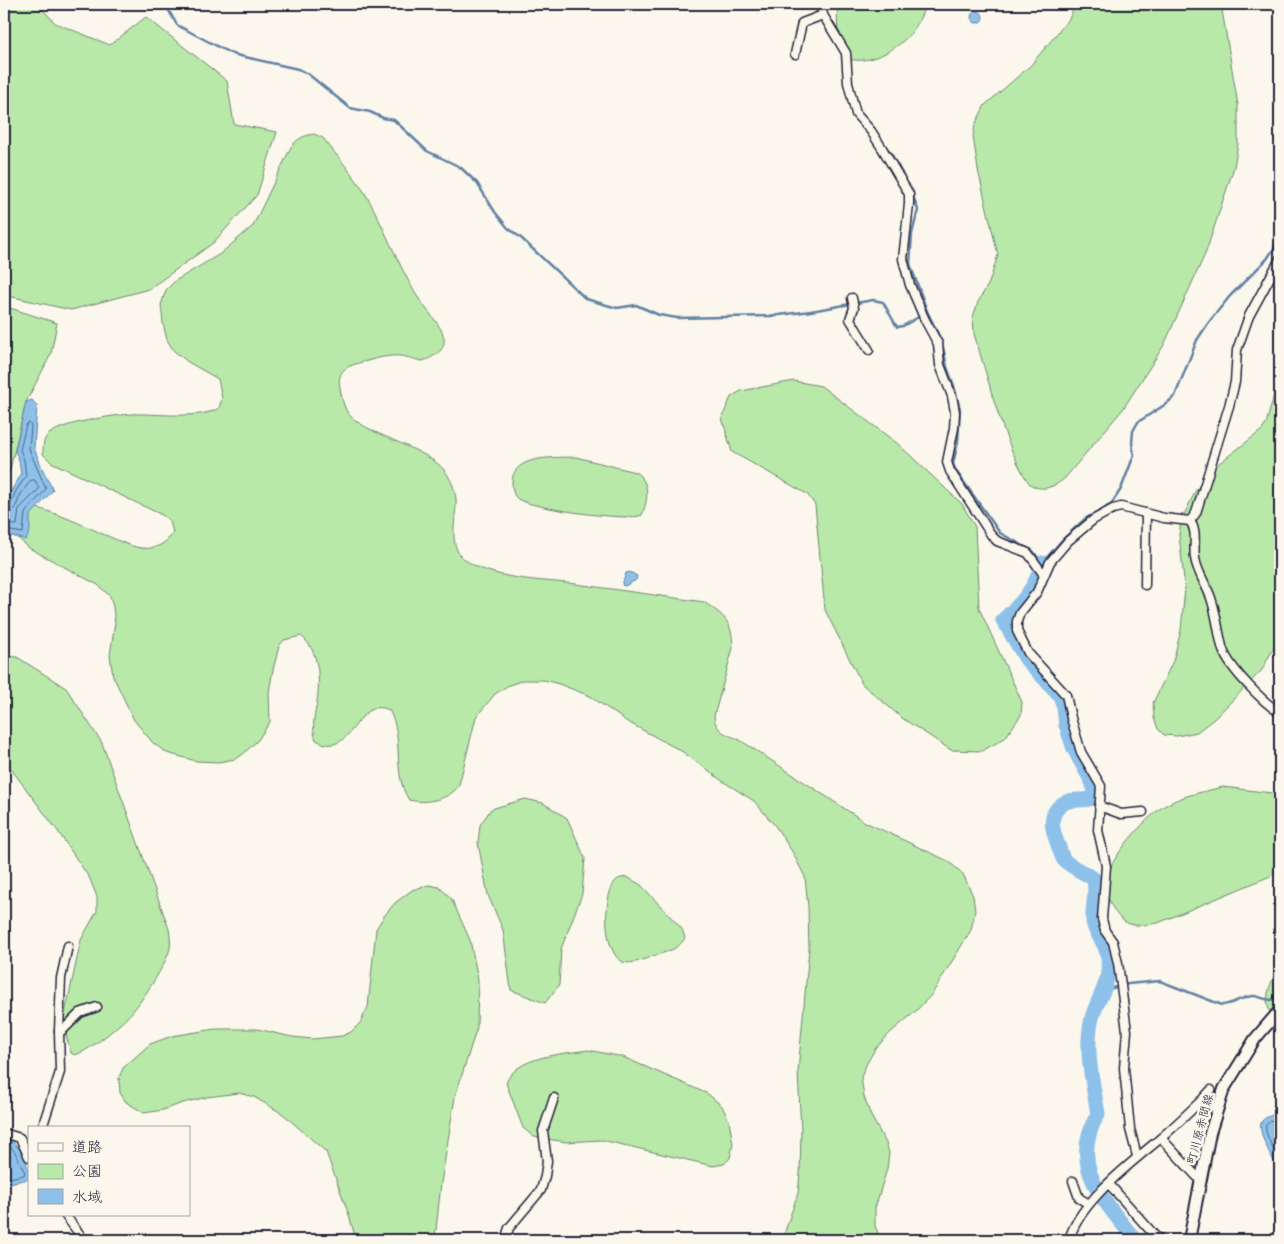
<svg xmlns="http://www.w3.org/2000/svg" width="1284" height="1244" viewBox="0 0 1284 1244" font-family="Kalam,'Klee One',sans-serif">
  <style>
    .green { fill: #b9e9a9; stroke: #6e8672 }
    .water { fill: #8dc1ea; stroke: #6281a4 }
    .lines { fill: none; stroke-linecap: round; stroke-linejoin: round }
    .shore { stroke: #4d6281; stroke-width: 1 }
    .stream { stroke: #6281a4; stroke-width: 2.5 }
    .river { stroke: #8dc1ea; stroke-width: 15 }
    .minor-casing { stroke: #22223b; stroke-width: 11 }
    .secondary-casing { stroke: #22223b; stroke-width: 14 }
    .minor { stroke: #fbf7ec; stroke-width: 8 }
    .secondary { stroke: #fbf7ec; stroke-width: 10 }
    .labels { text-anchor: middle; stroke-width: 5; stroke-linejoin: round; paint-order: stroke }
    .street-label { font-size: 12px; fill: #22223b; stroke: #fbf7ec }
  </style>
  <rect width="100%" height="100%" fill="#fbf7ec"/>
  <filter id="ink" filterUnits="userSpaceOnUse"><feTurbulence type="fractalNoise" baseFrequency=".02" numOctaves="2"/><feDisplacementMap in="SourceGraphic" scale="10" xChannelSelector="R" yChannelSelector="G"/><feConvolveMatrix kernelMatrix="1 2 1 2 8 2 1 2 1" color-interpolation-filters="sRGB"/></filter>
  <g filter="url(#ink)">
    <g class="green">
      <polygon points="4,4 38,4 55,23 110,45 146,17 227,81 234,124 277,132 257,195 213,243 149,289 71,310 4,295"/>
      <path d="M837,4H926C922,14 918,24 912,32C898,49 870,65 848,59L838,41Z"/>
      <path d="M1076,4H1221L1238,105V143L1234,167L1206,252L1164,345L1123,409L1065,478C1056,486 1042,493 1030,484C1025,479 1022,470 1018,464C998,423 988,377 974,334L973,317L978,302L989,283L998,255L978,170L973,136L975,125L985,105L1030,66L1069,19Z"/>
      <path d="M314,134L323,138C337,156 353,174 365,193C384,226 397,263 417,296C424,308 442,325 444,338C446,351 433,357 423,361C415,360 408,357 401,356C389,355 378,358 367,361C350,365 336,368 340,388C341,395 343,404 346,410C357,433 426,446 445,471C451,479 455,489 456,499C457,516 447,544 463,558C489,580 543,580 576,584C619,590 661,596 704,602C725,617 732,620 733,648L714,716C715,732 727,734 740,740L865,822L948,861L963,874L973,896L975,911L971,930L932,994L916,1011L890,1033L875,1049L867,1063L861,1077L864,1097L871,1116L886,1143L889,1153L887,1169L875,1208V1226L881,1240H782L798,1193L800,1174L801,1131L798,1072L809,949L808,907L805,877L793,853L776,827L754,801L721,780L683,752L626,721L590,696L559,684L544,680H523L507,686L495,694L476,717L459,785C450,800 425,804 409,800C391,772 405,738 389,710C356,694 353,762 316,740C311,727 315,715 317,702C320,680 320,651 301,636L284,640L279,646L273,670L269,692L270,722L258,740L242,755L235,759L219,762L196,761L167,753L153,743L134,720L113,676L110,655L115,623L113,607L110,596L98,585L29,548L17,537L33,507C58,513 81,524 105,535C116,539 128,546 141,548C155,550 166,544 173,533L170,521L162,515L51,462L43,454C43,448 43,440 47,436C58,423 115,415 132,414C154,413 200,420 219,408L222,398L218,379L188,362L174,351L167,340L163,323L161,305L166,290L175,281L220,254L253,226L291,147C298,138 303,136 314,134Z"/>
      <polygon points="10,308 57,323 51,354 26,402 4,495 4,309"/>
      <polygon points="1280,373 1280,635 1262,670 1215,718 1197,732 1177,736 1164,735 1158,729 1154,718 1153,703 1173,661 1181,630 1185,588 1179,535 1181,521 1196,490 1213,468 1262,430 1266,424"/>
      <polygon points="794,381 821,386 898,444 962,504 975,527 979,608 1022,702 1021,715 1005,738 982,751 951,750 902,718 862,684 825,610 815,505 807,494 732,452 722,418 731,397 741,391"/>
      <path d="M576,457L635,472C651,482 648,500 642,515C630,522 530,508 518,499C513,496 512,488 512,482C513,454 556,458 576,457Z"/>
      <path d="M4,656L17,657L66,688L102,743L169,929C170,936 171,942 170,948C167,963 143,999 133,1011C122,1024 91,1050 75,1055L71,1053L66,1035L64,1018L81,940L97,911V897L90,879L57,830L11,769L4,762Z"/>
      <path d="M1223,787L1280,794V872L1158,923C1138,926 1126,929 1114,910C1108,900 1104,888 1107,877C1111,857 1145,819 1161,808C1179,796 1202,792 1223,787Z"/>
      <polygon points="525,799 543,803 567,818 585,858 582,894 561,949 559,985 545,1003 511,990 503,930 488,895 478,843 480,825 491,809"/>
      <path d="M627,877L641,885L682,929L685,938C678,950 666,952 653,956C645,959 632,965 623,962C603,953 603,899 614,883C617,878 621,878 627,877Z"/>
      <polygon points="428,885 439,887 451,898 470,940 478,979 477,1027 455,1097 441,1183 436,1230 433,1240 356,1240 349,1215 326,1152 283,1114 254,1097 239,1093 207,1097 183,1103 163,1110 144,1113 126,1102 120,1093 119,1078 123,1068 150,1044 172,1036 215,1029 257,1029 292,1037 313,1039 342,1036 351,1032 360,1023 368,1007 376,929 384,916 395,903 412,890"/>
      <path d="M1280,966V1023C1258,1008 1269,984 1280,966Z"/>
      <path d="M588,1050L623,1057L708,1094L722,1106L729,1121L733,1144L730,1158L724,1164L713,1166L602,1140L566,1142L534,1137L523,1128L506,1083C516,1056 562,1054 588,1050Z"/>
    </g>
    <g class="water">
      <circle cx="977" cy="17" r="6"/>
      <path d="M32,400L37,406L34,448L42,468L53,490L30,516V531L26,540L4,534C4,507 5,498 21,475L19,460L15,451L26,402Z"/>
      <polygon points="630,572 637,576 636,580 625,586 622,585 626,573"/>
      <path d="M1280,1113V1171C1274,1162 1255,1130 1262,1121C1266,1116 1275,1114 1280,1113Z"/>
      <path d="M4,1137C20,1143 29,1162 29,1179L4,1184Z"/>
      <polygon points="4,1237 42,1237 54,1240 4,1240"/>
    </g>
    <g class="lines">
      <g class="shore">
        <polyline points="4,507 10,505 16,491 26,476 24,460 20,450 26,425 29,423 31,426 29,449 46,489 25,513 23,533 4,530"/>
        <path d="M4,514C17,513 16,503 21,494C24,489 28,485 31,480H35L39,489L19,509L17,525L4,524"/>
        <path d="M1280,1118C1276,1119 1269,1120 1266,1125C1263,1132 1277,1155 1280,1162"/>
        <path d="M4,1142C17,1148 18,1162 25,1172L24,1175L4,1179"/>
      </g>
      <g class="stream">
        <polyline points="165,4 177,25 228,52 236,55 298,69 308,74 350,108 370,112 383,118 394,120 427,151 460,167 477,183 495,212 508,228 521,238 586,299 617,308 636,305 659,315 677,318 771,316 811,311 873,300 883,302 897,327 903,326 922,315"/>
        <polyline points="816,4 817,13"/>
        <polyline points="859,110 863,117"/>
        <polyline points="879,137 892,155 908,186"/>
        <polyline points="912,193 918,210 912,234 910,264 927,311 942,342 947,367 954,386 960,409 958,442 953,464 956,471 1000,533 1033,551 1042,563 1062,540 1086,518 1102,510 1112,503 1121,489 1134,455 1132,443 1133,431 1138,422 1166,404 1175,396 1197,340 1209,322 1230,296 1267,259 1280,239"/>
        <path d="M1105,990L1128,984L1160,981L1222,1005C1233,1005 1244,995 1255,996C1261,997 1265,1000 1272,1000L1280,991"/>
      </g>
      <path class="river" d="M1042,563C1036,588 1022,603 1003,620L1026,659L1060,695L1064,708L1066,725L1074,749L1092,782L1095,790L1094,797C1085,803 1073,797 1064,803C1047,813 1052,830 1058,845C1060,849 1061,856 1064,860C1069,866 1087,874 1094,879C1097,895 1092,906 1093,921C1094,931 1100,936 1104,945C1108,953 1109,963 1108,971C1107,989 1096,1002 1092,1018C1084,1050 1093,1083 1098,1114C1067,1166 1105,1201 1135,1240"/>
      <defs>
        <g id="minor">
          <polyline points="821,4 823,15 846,53 848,83 856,114 871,131 882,148 909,194 909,204 903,259 910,285 925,320 938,344 940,365 952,396 955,412 954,428 947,462 950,471 992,536 997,541 1028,553 1044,575"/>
          <polyline points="795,54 802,23 823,15"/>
          <polyline points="852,298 854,308 850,319 869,350"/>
          <path d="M1190,521C1198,532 1193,545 1195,558C1197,572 1206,584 1211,598C1217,615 1218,633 1223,650C1230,669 1263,702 1280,713"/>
          <polyline points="1145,585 1146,513"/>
          <polyline points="1099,806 1121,814 1143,812"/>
          <polyline points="59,1031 63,1030 80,1013 97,1007"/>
          <polyline points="1201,1101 1211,1090"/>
          <polyline points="42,1128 60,1072 59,1031 61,978 68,946"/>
          <polyline points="4,1133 20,1138 29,1157"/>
          <polyline points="1161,1138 1200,1180"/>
          <polyline points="1137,1156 1130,1129 1124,1068 1127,1031 1118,963 1113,942 1105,931 1102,919 1106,866 1098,830 1101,786 1081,752 1071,718 1066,695 1028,653 1017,631 1017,621 1020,613 1037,592 1050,562 1068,541 1093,520 1113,509 1121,507 1164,518 1190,521 1196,513 1229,406 1235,382 1237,350 1249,316 1280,259"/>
          <polyline points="1073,1181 1079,1198 1089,1204"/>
          <polyline points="1109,1184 1156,1237 1164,1240"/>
          <polyline points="65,1215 84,1240"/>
          <polyline points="505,1240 509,1228 541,1190 545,1176 547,1161 543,1131 554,1098"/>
          <path d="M1069,1240C1079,1202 1131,1163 1161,1138C1175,1126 1188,1113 1201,1101L1217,1108"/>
        </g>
        <polyline id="secondary" points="1189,1240 1210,1133 1224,1089 1255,1039 1280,1010"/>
      </defs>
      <use href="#minor" class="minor-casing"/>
      <use href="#secondary" class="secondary-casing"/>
      <use href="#minor" class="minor"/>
      <use href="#secondary" class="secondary"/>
    </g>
  </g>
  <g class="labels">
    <g class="street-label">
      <text transform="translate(1200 1129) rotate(-75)" y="4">町川原赤間線</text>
    </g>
  </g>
  <rect width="1284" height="1244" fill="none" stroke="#fbf7ec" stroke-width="20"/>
  <rect x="10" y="10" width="1264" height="1224" fill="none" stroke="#22223b" stroke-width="2" filter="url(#ink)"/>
  <rect x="28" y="1126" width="162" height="90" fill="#fbf7ec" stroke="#a4a2a5"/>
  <rect x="38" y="1143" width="25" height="8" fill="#fbf7ec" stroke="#a4a2a5"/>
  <text x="72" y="1152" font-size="15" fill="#22223b">道路</text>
  <rect x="38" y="1164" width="25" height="15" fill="#b9e9a9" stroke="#a4a2a5"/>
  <text x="72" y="1176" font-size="15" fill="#22223b">公園</text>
  <rect x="38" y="1189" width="25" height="15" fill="#8dc1ea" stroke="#a4a2a5"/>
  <text x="72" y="1202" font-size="15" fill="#22223b">水域</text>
</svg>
